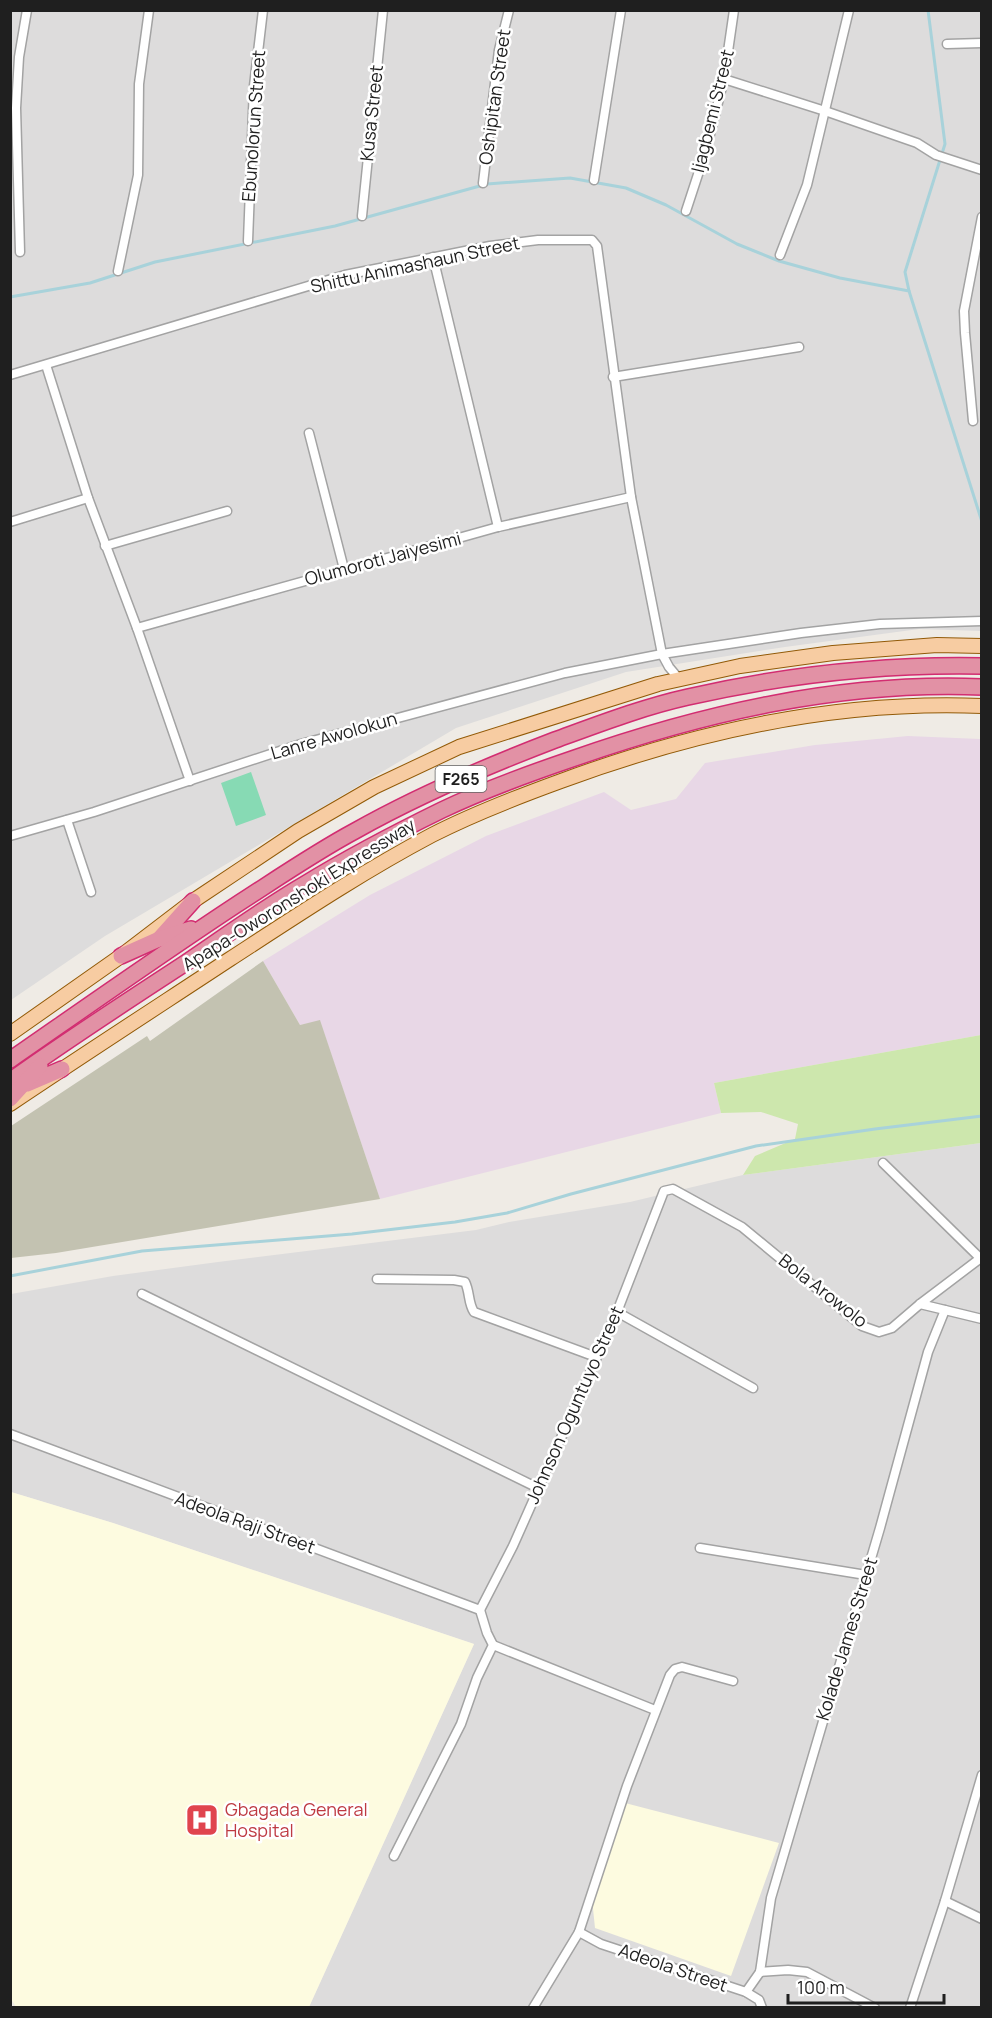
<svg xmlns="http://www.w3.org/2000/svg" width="992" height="2018" viewBox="0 0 992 2018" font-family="Manrope,sans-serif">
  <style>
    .residential { fill: #dddcdc }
    .industrial { fill: #e8d7e6 }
    .education { fill: #fdfbe0 }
    .construction { fill: #c3c2b1 }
    .grass { fill: #cde7ad }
    .pitch { fill: #87dab4 }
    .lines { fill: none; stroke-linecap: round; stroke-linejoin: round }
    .stream { stroke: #a8d2da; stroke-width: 3 }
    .street-casing { stroke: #a3a3a3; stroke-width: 11 }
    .primary-casing { stroke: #925a07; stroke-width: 16 }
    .highway-casing { stroke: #d22d71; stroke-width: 18 }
    .street { stroke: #fff; stroke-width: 8 }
    .primary { stroke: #f7cca2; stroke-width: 14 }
    .highway { stroke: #e291a5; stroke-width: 15 }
    .labels { text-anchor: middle; stroke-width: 5; stroke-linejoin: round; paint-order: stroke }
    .shield { fill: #fff; stroke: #626262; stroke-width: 1.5 }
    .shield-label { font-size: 16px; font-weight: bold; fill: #1f1f1f }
    .street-label { font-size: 18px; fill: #1f1f1f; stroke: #fff }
    .health-label { font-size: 18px; fill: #be3a42; stroke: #fff; text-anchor: start }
  </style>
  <rect width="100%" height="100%" fill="#efebe5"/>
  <g class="residential">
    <polygon points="11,11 981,11 981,631 919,629 785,647 626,672 456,728 105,936 11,1000"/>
    <polygon points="981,1143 981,2007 309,2007 474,1644 113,1523 11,1492 11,1294 113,1276 218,1262 476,1230 509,1222 630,1202 743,1175"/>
  </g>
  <polygon class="industrial" points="908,736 980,739 982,758 981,1035 714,1083 721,1113 380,1199 320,1021 300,1025 263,961 370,895 486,836 604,792 631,810 676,799 705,763 815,745"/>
  <g class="education">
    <polygon points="11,1492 113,1523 474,1644 309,2007 16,2007 10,1997"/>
    <polygon points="625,1803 779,1843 731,1976 595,1928 592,1899"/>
  </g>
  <polygon class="construction" points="263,961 300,1025 320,1020 380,1199 56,1253 11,1258 11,1126 147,1036 150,1041"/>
  <polygon class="grass" points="981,1035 981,1143 743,1175 755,1156 795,1139 798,1124 761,1112 721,1113 714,1083"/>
  <polygon class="pitch" points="251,772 266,815 236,826 221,783"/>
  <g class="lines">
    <g class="stream">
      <polyline points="909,291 905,272 945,144 928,10"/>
      <polyline points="10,297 90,283 155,262 335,226 487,184 570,178 626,188 666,205 737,244 779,261 840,278 909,291 982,522"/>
      <polyline points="10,1276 142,1251 352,1234 455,1222 507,1213 571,1194 756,1146 875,1129 982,1116"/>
    </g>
    <defs>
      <g id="street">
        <polyline points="947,44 982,43"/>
        <polyline points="724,79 825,111 917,143 936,155 982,170"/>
        <polyline points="594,180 621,10"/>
        <polyline points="483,183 499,50 509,10"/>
        <polyline points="686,211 706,150 724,79 734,10"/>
        <polyline points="362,216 383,10"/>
        <polyline points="248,241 254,86 263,10"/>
        <polyline points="20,252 16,108 19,57 27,10"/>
        <polyline points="780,255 807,185 849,10"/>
        <polyline points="433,257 498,527"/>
        <polyline points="118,271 138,175 139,84 149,10"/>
        <polyline points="46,365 88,498 137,628 190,781"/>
        <polyline points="10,375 345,275 490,246 538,240 592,240 597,246 631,497 662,654 669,667 679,679"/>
        <polyline points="613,377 799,347"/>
        <polyline points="973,421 965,333 964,311 982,217"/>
        <polyline points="309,433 344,569"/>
        <polyline points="10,522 88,498"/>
        <polyline points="105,546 227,511"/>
        <polyline points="137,628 498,527 631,497"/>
        <polyline points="67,820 91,892"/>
        <polyline points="10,836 94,812 301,744 565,673 662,654 801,633 880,624 982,621"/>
        <polyline points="883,1163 980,1258"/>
        <path d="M377,1279L454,1280L465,1282C470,1292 468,1303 474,1312L596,1357"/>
        <polyline points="142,1294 538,1488"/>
        <polyline points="945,1310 982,1319"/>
        <polyline points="617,1312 753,1388"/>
        <polyline points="10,1434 480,1610"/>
        <polyline points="700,1548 866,1575"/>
        <polyline points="480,1610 513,1546 617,1312 664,1191 673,1189 742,1227 862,1326 879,1332 892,1328 920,1304 982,1257"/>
        <polyline points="493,1645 655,1710"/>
        <polyline points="394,1856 461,1724 477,1678 493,1645 487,1633 480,1610"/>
        <polyline points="945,1901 982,1919"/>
        <polyline points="579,1932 601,1944 746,1992 759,2000 762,2008"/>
        <polyline points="760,1972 788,1970 807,1972 875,2008"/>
        <polyline points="746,1992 760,1972 771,1898 880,1528 928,1352 945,1310 920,1304"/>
        <polyline points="533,2008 579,1932 627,1786 670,1675 675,1669 682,1667 733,1681"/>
        <polyline points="910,2008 945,1901 982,1775"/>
      </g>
      <g id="primary">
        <polyline points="10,1034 121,956 193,901 298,831 374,787 459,747 658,684 740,666 833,653 937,645 982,646"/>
        <path d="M10,1104C83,1055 157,1007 230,959C296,916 362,872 432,835C473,814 517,797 561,781C696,731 837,700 982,706"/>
      </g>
      <g id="highway">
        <polyline points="159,939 193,901"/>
        <polyline points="121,956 159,939 191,929"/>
        <path d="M10,1060C85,1008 160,955 236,905C275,880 314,853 355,831C419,795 487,766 555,740C599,724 643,707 688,697C785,675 883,664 982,666"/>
        <path d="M10,1081C67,1040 126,1002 184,964C224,937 264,908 305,884C349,857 395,833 442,810C484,790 528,774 572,759C703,713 842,681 982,687"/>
        <polyline points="27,1084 62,1069"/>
        <polyline points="10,1099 40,1066"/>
      </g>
    </defs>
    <use href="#street" class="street-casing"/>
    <use href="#primary" class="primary-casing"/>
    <use href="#highway" class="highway-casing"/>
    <use href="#street" class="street"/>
    <use href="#primary" class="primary"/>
    <use href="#highway" class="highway"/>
  </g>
  <defs>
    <symbol id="hospital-square" viewBox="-11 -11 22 22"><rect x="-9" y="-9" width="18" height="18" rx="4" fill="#e0444e" stroke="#fff"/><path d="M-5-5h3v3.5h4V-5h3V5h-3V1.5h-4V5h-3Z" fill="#fff"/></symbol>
  </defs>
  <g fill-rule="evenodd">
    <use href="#hospital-square" x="183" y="1801" width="38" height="38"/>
  </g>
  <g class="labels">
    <rect class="shield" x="435.5" y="766" width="51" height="26" rx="4.5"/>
    <g class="shield-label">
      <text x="461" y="785">F265</text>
    </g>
    <g class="street-label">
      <text transform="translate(495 97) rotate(-82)" y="6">Oshipitan Street</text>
      <text transform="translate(713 111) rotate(-76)" y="6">Ijagbemi Street</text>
      <text transform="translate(372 113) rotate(-84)" y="6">Kusa Street</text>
      <text transform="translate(254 126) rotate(-86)" y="6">Ebunolorun Street</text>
      <text transform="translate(415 265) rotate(-12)" y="6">Shittu Animashaun Street</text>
      <text transform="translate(383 559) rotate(-15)" y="6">Olumoroti Jaiyesimi</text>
      <text transform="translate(334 736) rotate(-16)" y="6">Lanre Awolokun</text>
      <text transform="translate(299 895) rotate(-32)" y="6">Apapa-Oworonshoki Expressway</text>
      <text transform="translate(823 1291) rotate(38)" y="6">Bola Arowolo</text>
      <text transform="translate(575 1405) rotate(-66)" y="6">Johnson Oguntuyo Street</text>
      <text transform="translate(245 1523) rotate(20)" y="6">Adeola Raji Street</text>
      <text transform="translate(847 1639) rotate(-73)" y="6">Kolade James Street</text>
      <text transform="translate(673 1968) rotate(19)" y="6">Adeola Street</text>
    </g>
    <g class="health-label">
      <text x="225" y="1816">Gbagada General<tspan x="225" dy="21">Hospital</tspan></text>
    </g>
  </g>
  <rect width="992" height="2018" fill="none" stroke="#1f1f1f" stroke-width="24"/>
  <path d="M788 1994v9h156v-9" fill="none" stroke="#1f1f1f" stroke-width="3"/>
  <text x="797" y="1994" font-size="18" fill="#1f1f1f" stroke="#ffffff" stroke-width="4.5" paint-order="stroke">100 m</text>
</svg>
